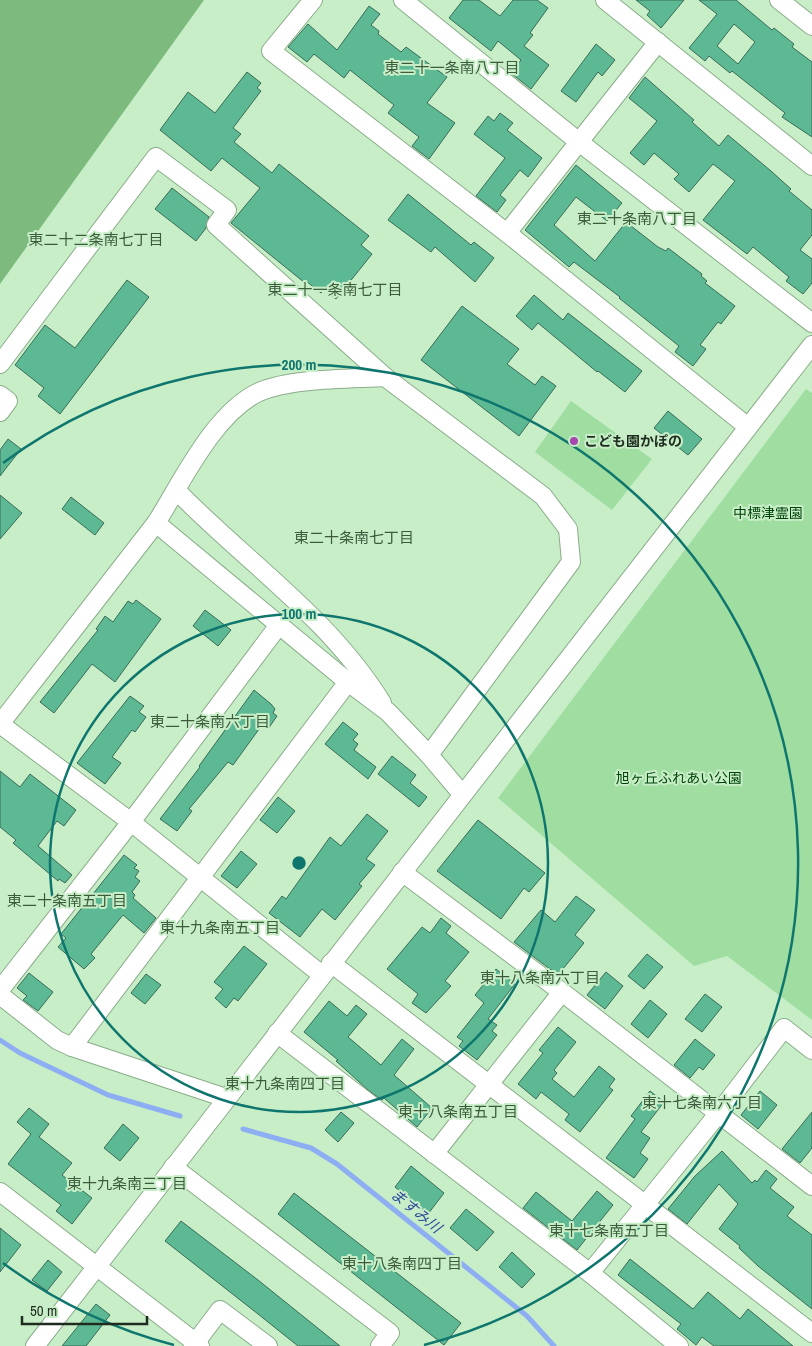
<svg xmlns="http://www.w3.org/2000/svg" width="812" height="1346" viewBox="0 0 812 1346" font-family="'Archivo Narrow','Noto Sans JP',sans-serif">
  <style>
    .green { fill: #a0dda1 }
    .forest { fill: #7cba7e }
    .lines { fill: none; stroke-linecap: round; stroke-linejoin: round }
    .stream { stroke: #8eaef3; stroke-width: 5 }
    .building { fill: #5cb994; stroke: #3a6c57; fill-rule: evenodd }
    .minor-casing { stroke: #8aad8a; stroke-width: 20 }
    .minor { stroke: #fff; stroke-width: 18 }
    .ring { fill: none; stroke: #0f766e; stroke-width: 2.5 }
    .poi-dot { fill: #a747ae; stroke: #c8eec8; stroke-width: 2 }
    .labels { text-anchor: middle; stroke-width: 4; stroke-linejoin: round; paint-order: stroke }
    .poi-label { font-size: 14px; font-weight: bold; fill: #1d2c1e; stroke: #c8eec8; text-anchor: start }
    .park-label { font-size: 14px; fill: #00440a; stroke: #c8eec8 }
    .neighbourhood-label { font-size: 15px; fill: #3b5b3b; stroke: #c8eec8 }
    .water-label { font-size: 15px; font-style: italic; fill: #2c4c9d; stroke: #c8eec8 }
    .centre { fill: #0f766e; stroke: #c8eec8; stroke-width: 2.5 }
    .ring-label { font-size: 15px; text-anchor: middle; font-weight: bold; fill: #0f766e; stroke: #c8eec8; stroke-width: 4; stroke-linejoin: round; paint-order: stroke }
  </style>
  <rect width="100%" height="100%" fill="#c8eec8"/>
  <g class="green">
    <polygon points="806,389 812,393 812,1020 727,956 694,966 498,798"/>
    <polygon points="571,401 652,459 612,510 535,452"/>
  </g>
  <polygon class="forest" points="0,0 204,0 0,284"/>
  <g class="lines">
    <g class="stream">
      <polyline points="0,1040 20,1053 108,1095 180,1116"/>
      <polyline points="243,1129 311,1148 337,1164 527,1316 554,1346"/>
    </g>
  </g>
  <g class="building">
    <polygon points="463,0 479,0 500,16 513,0 537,0 548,8 530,33 533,35 524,46 549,65 531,89 511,73 521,60 498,41 491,51 449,18"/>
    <polygon points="636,0 684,0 661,28 647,15 650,11"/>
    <path d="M699,0H736L772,30L774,28L794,44L792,47L812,62V137L782,117L785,113L732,71L730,73L709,56L705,61L689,48L717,14ZM734,24L755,42L738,64L717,46Z"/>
    <polygon points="369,6 380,14 371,25 379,31 378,34 401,52 406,47 447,77 427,103 455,123 429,159 412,146 419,137 388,113 394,105 350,70 344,78 314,54 307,62 288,47 308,24 337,50"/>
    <polygon points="596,44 615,60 602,76 598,72 576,102 561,91"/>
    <polygon points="247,72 261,83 257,88 261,91 233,128 241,134 234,142 272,173 279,164 369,236 361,245 372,254 336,299 324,289 321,293 306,281 305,283 231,223 260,188 222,158 211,171 160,130 188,92 215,113"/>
    <polygon points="645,77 694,120 692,122 719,146 728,135 771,171 791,189 789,191 812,210 812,235 800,250 812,259 812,283 803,294 786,281 789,277 753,247 747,254 703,220 735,181 713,164 689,192 674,179 679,174 654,153 644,165 630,153 657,121 629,98"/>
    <polygon points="500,113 513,123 507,130 542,158 528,177 520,170 500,195 506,200 497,212 476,196 505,158 474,134 488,116 494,121"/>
    <polygon points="576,165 622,203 607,221 576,197 554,225 595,261 626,222 658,247 666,251 668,248 702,274 701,276 707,281 705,283 735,306 721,324 718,322 700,345 706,349 693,366 675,352 679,346 619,298 620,297 574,262 569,267 525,230"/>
    <polygon points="172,188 209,217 206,228 196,241 155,209"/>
    <polygon points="408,194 471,245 474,242 494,258 475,282 435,247 431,252 388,220"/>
    <polygon points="127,280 149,297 60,414 38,396 44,388 15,365 45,325 75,348"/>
    <polygon points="534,295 563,320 568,313 642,371 625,392 598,371 597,372 538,323 532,330 516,316"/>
    <polygon points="462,306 519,349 507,364 535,385 542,376 556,386 519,436 421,360"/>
    <polygon points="668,411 702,439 688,455 654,428"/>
    <polygon points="8,439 21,449 0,476 0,450"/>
    <polygon points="0,495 22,513 0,539"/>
    <polygon points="71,497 104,523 95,535 62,509"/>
    <polygon points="136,600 161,619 115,682 92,664 54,713 40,702 98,630 96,629 105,616 113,622 128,601 133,604"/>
    <polygon points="205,610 231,630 218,646 193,626"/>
    <polygon points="254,690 271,704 275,709 273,713 277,716 268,729 262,725 233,765 228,762 189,809 192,811 177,831 160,819 200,767 199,766"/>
    <polygon points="130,696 144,706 139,712 146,717 135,732 132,730 112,757 121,763 105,784 77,763"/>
    <polygon points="343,722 358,734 353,740 358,744 354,750 376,767 368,779 325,744"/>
    <polygon points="392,756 416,775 410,783 427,797 419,807 378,774"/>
    <polygon points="0,771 20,787 30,774 76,810 64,826 57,821 38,846 72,875 65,883 59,879 58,881 13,843 16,840 0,827"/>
    <polygon points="278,797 295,811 277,833 260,820"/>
    <polygon points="367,814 388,831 366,859 375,865 359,884 362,886 335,920 322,909 300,937 269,913 282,896 286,899 330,837 341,846"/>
    <polygon points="478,820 545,873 529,892 524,888 501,919 437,871"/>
    <polygon points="241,851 257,864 237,888 221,876"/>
    <polygon points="124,855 137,865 134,868 139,871 135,877 140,881 132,892 135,895 133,898 156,918 144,933 123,915 91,954 95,958 84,969 58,947 66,938 61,934"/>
    <polygon points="576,896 595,910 575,935 584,943 558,975 514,942 541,910 555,922"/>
    <polygon points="441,918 451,926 446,933 469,952 445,981 451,986 426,1013 412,1003 418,994 387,969 422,927 430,933"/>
    <polygon points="244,946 267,964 238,1001 234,998 226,1008 215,998 223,989 214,982"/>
    <polygon points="647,954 663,967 644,989 628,976"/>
    <polygon points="496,969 515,984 488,1019 497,1025 492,1031 497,1035 477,1060 459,1046 463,1041 457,1037 484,1003 475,995"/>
    <polygon points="606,972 623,986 605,1009 587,995"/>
    <polygon points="29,973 53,992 38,1011 23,1000 27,996 17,988"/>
    <polygon points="146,974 161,985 145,1004 131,993"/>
    <polygon points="705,994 722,1007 702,1032 685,1019"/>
    <polygon points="650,1000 667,1014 648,1038 631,1024"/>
    <polygon points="329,1001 347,1016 356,1005 367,1014 348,1037 381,1065 402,1039 414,1049 394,1075 432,1108 417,1127 384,1098 382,1100 368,1090 336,1061 338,1060 304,1032"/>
    <polygon points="558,1027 576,1042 554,1070 557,1073 552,1079 574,1097 599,1066 615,1079 609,1087 613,1090 580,1132 565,1120 569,1114 541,1092 536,1099 518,1084 543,1053 539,1050"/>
    <polygon points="695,1039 715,1055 703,1070 699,1067 690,1078 674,1065"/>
    <polygon points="650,1091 664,1102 641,1132 650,1138 640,1153 648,1159 634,1178 606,1158 635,1119 631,1116"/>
    <polygon points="760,1091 777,1105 758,1129 741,1115"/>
    <polygon points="29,1108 49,1124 39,1137 72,1163 62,1175 92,1198 72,1224 56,1211 61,1205 8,1164 31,1134 17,1122"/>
    <polygon points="341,1112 354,1123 338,1142 325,1130"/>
    <polygon points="812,1112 812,1148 800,1163 782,1149"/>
    <polygon points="123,1124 139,1138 120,1161 104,1148"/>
    <polygon points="722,1151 752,1183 755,1180 757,1182 766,1170 777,1179 770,1188 794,1207 787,1216 812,1235 812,1309 758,1266 739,1248 740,1246 719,1229 738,1204 719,1184 687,1224 668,1209 695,1176"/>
    <polygon points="411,1166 444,1193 428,1214 395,1187"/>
    <polygon points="597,1191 613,1205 577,1250 523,1208 536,1192 572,1221"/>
    <polygon points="294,1193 461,1323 444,1345 278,1214"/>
    <polygon points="466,1209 494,1232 477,1251 450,1228"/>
    <polygon points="181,1221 258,1280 340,1346 298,1346 258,1314 165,1241"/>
    <polygon points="0,1228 21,1245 0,1272"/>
    <polygon points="512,1252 535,1274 522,1288 499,1267"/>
    <polygon points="630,1259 693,1309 708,1292 740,1319 748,1309 793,1346 714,1346 702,1337 696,1345 677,1329 681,1324 618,1275"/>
    <polygon points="48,1260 62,1272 47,1291 32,1280"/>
    <polygon points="96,1304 110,1315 86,1346 62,1346"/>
  </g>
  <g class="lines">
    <defs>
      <g id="minor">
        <polyline points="313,0 271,51 507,233 748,427"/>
        <polyline points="403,0 579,142 812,323"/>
        <polyline points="605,0 812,166"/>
        <polyline points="779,0 812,26"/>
        <polyline points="507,233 658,42"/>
        <polyline points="0,364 156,157 227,210 216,225 385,377 543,496 568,529 571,562 429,755"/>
        <polyline points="0,395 8,401 0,412"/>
        <path d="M177,491C245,561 330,618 382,703"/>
        <path d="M156,523C182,482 214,413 259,392C291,378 350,379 385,377"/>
        <polyline points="0,724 156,523 348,682 388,712 429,755 462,794"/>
        <polyline points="0,724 131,822 322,975"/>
        <polyline points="402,872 562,992 812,1186"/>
        <polyline points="331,963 812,1333"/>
        <polyline points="0,990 131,822 279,625"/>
        <polyline points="0,995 57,1040 72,1047 226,1098"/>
        <polyline points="277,1033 590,1273 679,1346"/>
        <polyline points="72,1047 348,682"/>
        <polyline points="434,1154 562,992"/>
        <polyline points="173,1167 390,1333 380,1346"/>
        <polyline points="0,1192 200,1346"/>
        <polyline points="590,1273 718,1114 784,1028 812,1050"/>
        <polyline points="35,1346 812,345"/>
        <polyline points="193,1346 220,1310 268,1346"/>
      </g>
    </defs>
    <use href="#minor" class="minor-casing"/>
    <use href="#minor" class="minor"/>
  </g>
  <g class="ring">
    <circle cx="299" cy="863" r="249"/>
    <path d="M174 1345A498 498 0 0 1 3 1263M3 463A498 498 0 1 1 424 1345"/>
  </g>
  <circle class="poi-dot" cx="574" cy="441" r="5"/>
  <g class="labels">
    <g class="poi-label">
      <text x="584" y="446">こども園かぽの</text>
    </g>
    <g class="park-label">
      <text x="768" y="518">中標津霊園</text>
      <text x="679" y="783">旭ヶ丘ふれあい公園</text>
    </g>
    <g class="neighbourhood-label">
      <text x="452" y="73">東二十一条南八丁目</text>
      <text x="637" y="224">東二十条南八丁目</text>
      <text x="96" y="245">東二十二条南七丁目</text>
      <text x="335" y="295">東二十一条南七丁目</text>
      <text x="354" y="543">東二十条南七丁目</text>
      <text x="210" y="727">東二十条南六丁目</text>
      <text x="67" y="906">東二十条南五丁目</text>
      <text x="220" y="933">東十九条南五丁目</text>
      <text x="540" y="983">東十八条南六丁目</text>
      <text x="285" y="1089">東十九条南四丁目</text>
      <text x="702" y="1108">東十七条南六丁目</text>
      <text x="458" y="1117">東十八条南五丁目</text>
      <text x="127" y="1189">東十九条南三丁目</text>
      <text x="609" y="1236">東十七条南五丁目</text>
      <text x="402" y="1269">東十八条南四丁目</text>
    </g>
    <g class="water-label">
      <text transform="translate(416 1211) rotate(39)" y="5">ますみ川</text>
    </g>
  </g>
  <circle cx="299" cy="863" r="8" class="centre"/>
  <g class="ring-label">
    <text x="299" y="370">200 m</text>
    <text x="299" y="619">100 m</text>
  </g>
  <path d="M22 1316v8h125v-8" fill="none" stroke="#1d2c1e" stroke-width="2.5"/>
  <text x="30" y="1316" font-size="15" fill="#1d2c1e" stroke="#c8eec8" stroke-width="4" paint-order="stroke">50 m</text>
</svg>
